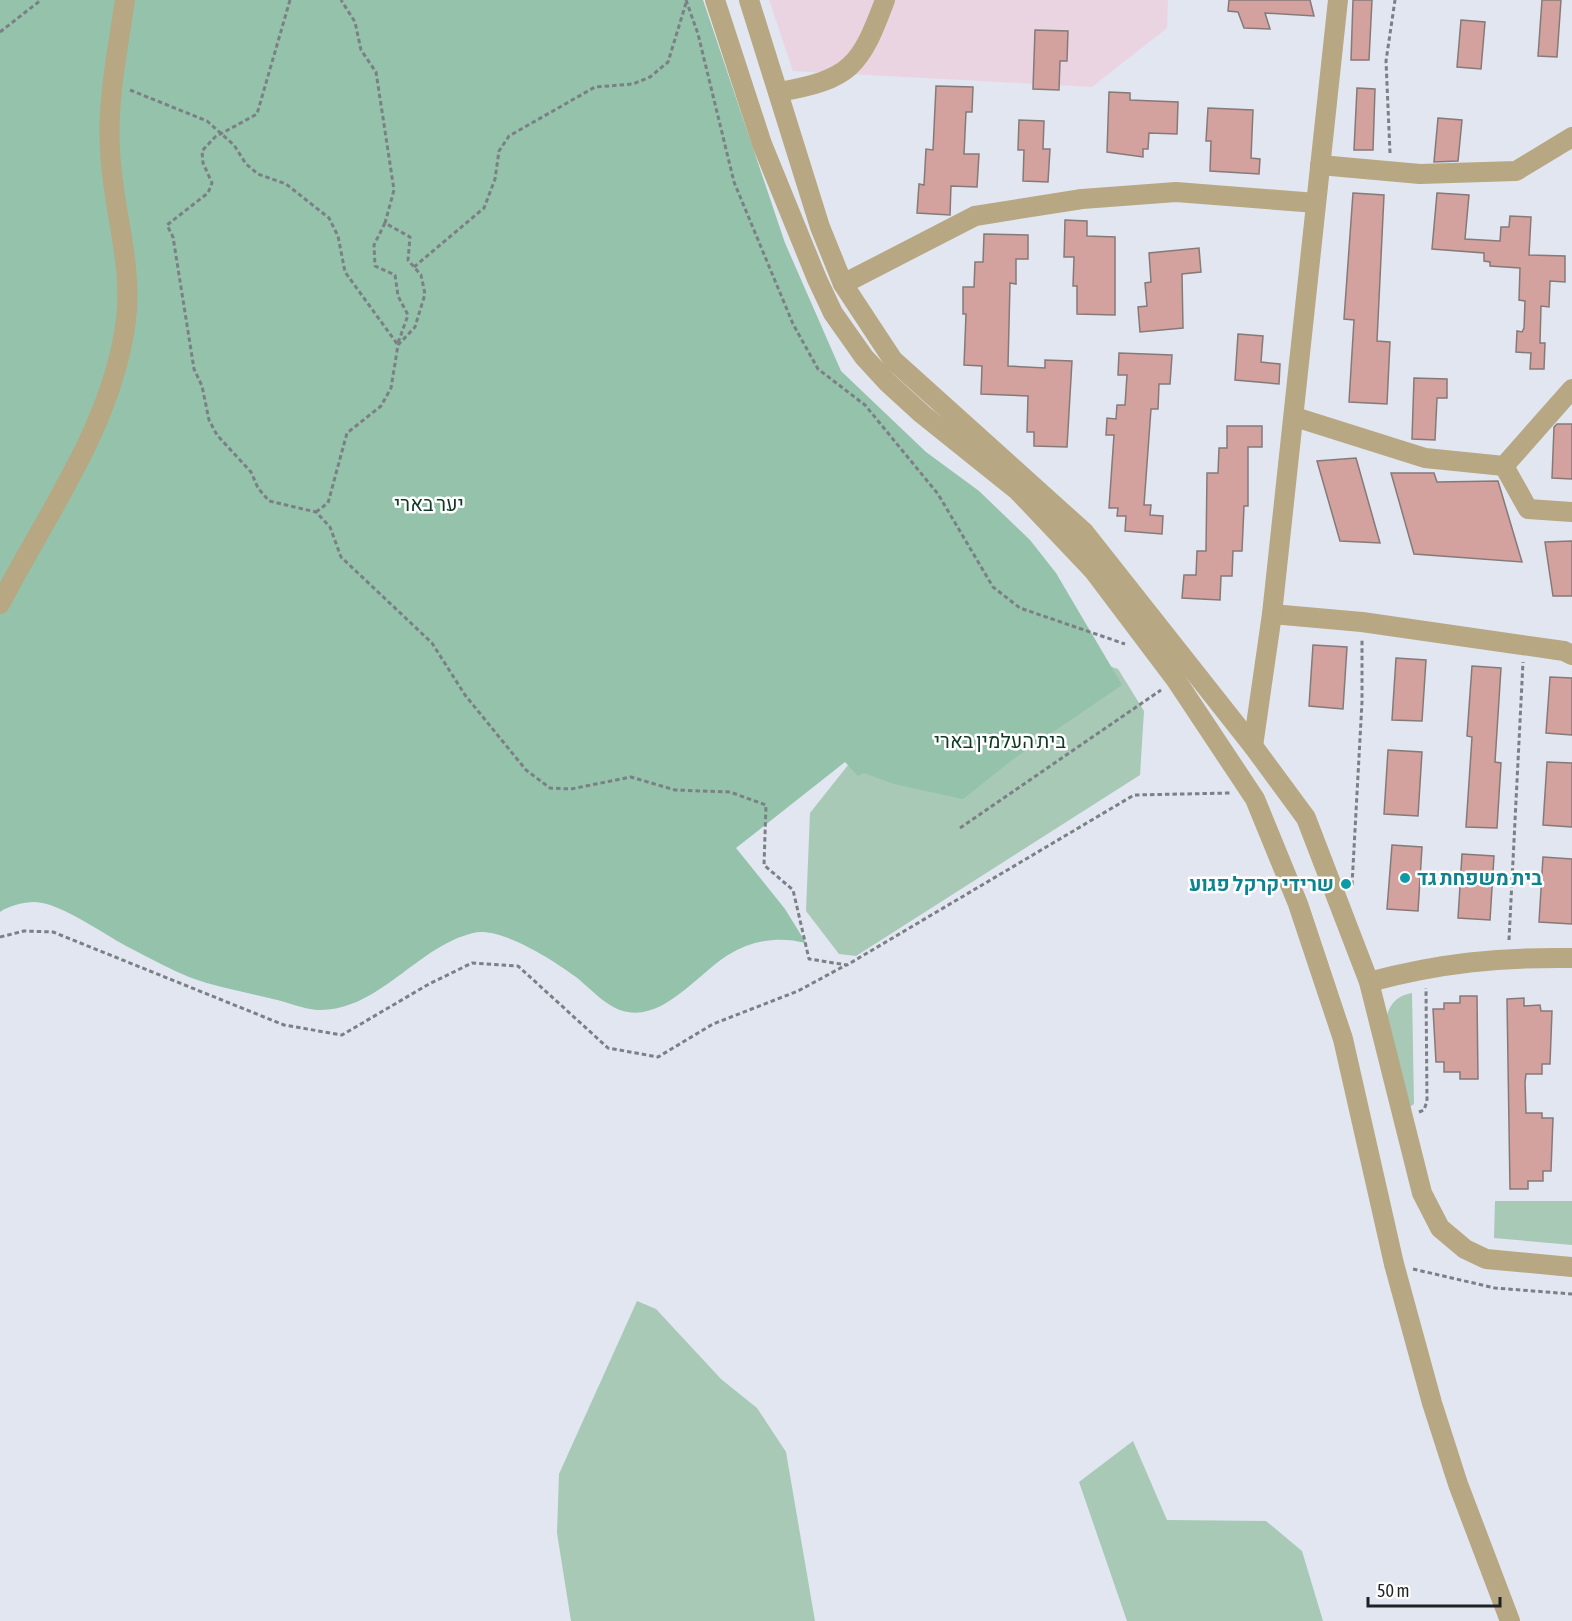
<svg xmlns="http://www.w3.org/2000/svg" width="1572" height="1621" viewBox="0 0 1572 1621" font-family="'Asap Condensed',Heebo,sans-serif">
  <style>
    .industrial { fill: #ebd4e1 }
    .green { fill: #a7c9b6 }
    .forest { fill: #94c2aa }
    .building { fill: #d3a19e; stroke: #867a79; stroke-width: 1.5 }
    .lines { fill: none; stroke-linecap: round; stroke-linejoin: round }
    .path { stroke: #7c8086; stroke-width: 3; stroke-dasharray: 4.5 3; stroke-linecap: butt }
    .minor { stroke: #b7a782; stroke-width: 20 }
    .culture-dot { fill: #0f9aa8; stroke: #fff; stroke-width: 2 }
    .labels { text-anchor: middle; stroke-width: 5; stroke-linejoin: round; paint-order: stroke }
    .park-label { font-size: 20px; fill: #123827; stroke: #fff }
    .culture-label { font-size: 20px; font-weight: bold; fill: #0d838f; stroke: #fff; text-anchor: start }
  </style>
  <rect width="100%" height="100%" fill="#e1e6f0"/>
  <polygon class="industrial" points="769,0 1168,0 1167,28 1092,87 793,71"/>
  <g class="green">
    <polygon points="964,619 1118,669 1144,711 1140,775 856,956 839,954 806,911 810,813"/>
    <path d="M1412,993L1414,1104L1402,1112C1395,1081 1363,1000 1412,993Z"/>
    <polygon points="1495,1201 1572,1201 1572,1245 1494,1238"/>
    <polygon points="637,1301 656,1309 721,1379 757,1408 786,1452 815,1621 571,1621 557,1533 559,1474"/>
    <polygon points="1133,1441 1167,1520 1266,1521 1302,1551 1323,1621 1127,1621 1079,1482"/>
  </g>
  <path class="forest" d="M0,0H703L785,243L841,371L926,452L979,491L1030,540L1056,573L1122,685L1012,760L963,799L894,784L864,773L858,776L845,762L736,848L785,909L806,943C779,936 753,940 728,955C700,972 665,1019 628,1012C608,1009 591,989 576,977C554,961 501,926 473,933C416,947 378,1012 317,1010C303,1009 287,1002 273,999C246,992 215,987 189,977C170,969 151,959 132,949C107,937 61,902 34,902C24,902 8,906 0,912Z"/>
  <g class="building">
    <polygon points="1229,0 1310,0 1314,16 1265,13 1270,29 1244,28 1238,12 1228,11"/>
    <polygon points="1353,0 1372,0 1369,60 1351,60"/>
    <polygon points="1542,0 1561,0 1557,57 1538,56"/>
    <polygon points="1461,20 1485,22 1481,69 1457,67"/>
    <polygon points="1035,30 1068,31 1067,61 1060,61 1059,90 1033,89"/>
    <polygon points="936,86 973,87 972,112 966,112 964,154 979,154 977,187 951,186 950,215 917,213 919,184 924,185 926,149 933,150"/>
    <polygon points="1357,88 1375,89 1373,150 1354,150"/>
    <polygon points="1109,92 1130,93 1130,100 1178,102 1177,134 1149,133 1148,149 1143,149 1143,157 1107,152"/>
    <polygon points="1208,108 1253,110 1251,158 1260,159 1259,174 1210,171 1211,141 1206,141"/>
    <polygon points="1438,118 1462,120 1458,161 1434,162"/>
    <polygon points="1019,120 1044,121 1043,149 1050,149 1048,182 1023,181 1024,150 1018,150"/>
    <polygon points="1353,193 1384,195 1377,341 1390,342 1387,404 1349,402 1354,320 1344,319"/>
    <polygon points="1437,193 1469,195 1465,239 1500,241 1501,227 1509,227 1510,216 1531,217 1529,255 1565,256 1565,282 1550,281 1549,307 1541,306 1540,343 1545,343 1544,369 1530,369 1531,353 1516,352 1517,331 1522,332 1524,328 1525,301 1519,300 1520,268 1490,266 1490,262 1484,261 1484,253 1432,249"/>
    <polygon points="1065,220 1087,221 1087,236 1115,237 1115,315 1077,314 1077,286 1073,286 1074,257 1064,257"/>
    <polygon points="984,234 1028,235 1028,259 1016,259 1016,284 1010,283 1008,366 1045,368 1045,360 1072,361 1067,447 1034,446 1034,432 1027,432 1028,396 981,394 982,366 964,365 966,314 963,314 963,287 974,287 975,262 983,262"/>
    <polygon points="1199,248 1201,272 1182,274 1183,328 1140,332 1138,307 1147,306 1145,283 1151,282 1149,253"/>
    <polygon points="1238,334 1263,336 1261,362 1280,364 1279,384 1235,380"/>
    <polygon points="1119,353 1172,355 1170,384 1159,384 1158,409 1151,409 1144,505 1151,505 1150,515 1163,516 1162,534 1125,531 1126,516 1117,516 1118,508 1109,508 1114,435 1106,435 1107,418 1116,419 1117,405 1125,405 1127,375 1118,375"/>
    <polygon points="1414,378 1447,379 1447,398 1437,398 1435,440 1412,439"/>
    <polygon points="1557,424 1572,424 1572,479 1552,478 1554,427"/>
    <polygon points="1227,426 1262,426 1262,447 1248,447 1248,506 1244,506 1242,551 1233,551 1232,576 1221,576 1220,600 1182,598 1184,575 1196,575 1197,551 1206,551 1207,473 1218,473 1219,448 1227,448"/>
    <polygon points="1356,458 1380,543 1340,541 1317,461"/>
    <polygon points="1391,473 1434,473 1437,482 1498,481 1522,562 1414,554"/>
    <polygon points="1572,541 1572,596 1553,596 1545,542"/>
    <polygon points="1313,645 1347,647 1343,709 1309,706"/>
    <polygon points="1396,658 1426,660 1422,721 1392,720"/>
    <polygon points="1472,666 1501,668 1495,762 1501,763 1497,828 1466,827 1472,737 1467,736"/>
    <polygon points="1550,677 1572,678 1572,735 1546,733"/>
    <polygon points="1388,750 1422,752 1418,816 1384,814"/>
    <polygon points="1547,762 1572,763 1572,827 1543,825"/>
    <polygon points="1392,845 1422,847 1418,911 1387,909"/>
    <polygon points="1462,854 1494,856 1490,920 1458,918"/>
    <polygon points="1543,857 1572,859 1572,924 1539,922"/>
    <polygon points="1460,996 1477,996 1478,1079 1460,1079 1460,1072 1444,1072 1444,1062 1436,1062 1433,1009 1444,1009 1444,1003 1460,1003"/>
    <polygon points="1524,998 1524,1006 1540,1005 1541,1011 1552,1011 1550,1064 1542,1064 1542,1074 1526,1074 1525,1082 1526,1113 1542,1113 1542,1118 1553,1118 1551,1171 1543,1171 1543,1181 1528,1181 1528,1189 1510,1189 1507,999"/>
  </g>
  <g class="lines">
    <g class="path">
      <polyline points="290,0 257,114 215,137 202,151 203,163 212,183 208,193 167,225 173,237 194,369 202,386 209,420 217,435 251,472 258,488 269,501 316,512 330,527 341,557 432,643 465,695 526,770 550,788 571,789 631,777 675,790 730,792 766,805 764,865 793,890 809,959 847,965 1134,795 1230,793"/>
      <polyline points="686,0 698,34 734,182 793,324 818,369 865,405 938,494 993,587 1020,608 1125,644"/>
      <polyline points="0,32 41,0"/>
      <polyline points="130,90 207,121 234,145 246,164 258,174 286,184 329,218 338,236 345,272 398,345"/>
      <polyline points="1390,153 1386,61 1395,0"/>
      <polyline points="385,223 374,245 375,266 395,275 398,296 408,315 398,343"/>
      <polyline points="414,267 484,208 495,179 499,151 509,136 595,87 633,84 650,77 668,62 686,3"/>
      <polyline points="316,512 328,503 347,433 381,406 391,388 398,345 415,327 425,294 421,275 408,260 410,237 385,223 394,190 376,72 361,50 355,22 341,0"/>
      <polyline points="960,828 1161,690"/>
      <polyline points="1352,885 1362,702 1362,639"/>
      <polyline points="0,937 24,931 53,932 284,1025 342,1035 429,984 472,963 518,966 608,1048 658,1057 713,1024 798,991 846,965"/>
      <polyline points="1509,940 1523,662"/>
      <polyline points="1419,1112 1424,1110 1427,1101 1426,988"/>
      <polyline points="1413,1269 1495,1288 1572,1294"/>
    </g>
    <g class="minor">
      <polyline points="715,0 762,144 817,279 833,313 864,357 887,382 922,414 1018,491 1093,570 1176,680 1255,799 1298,904 1343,1039 1394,1264 1432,1403 1458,1484 1510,1621"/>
      <polyline points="749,0 820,227 843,284 893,360 1084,532 1253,746 1306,818 1369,982 1422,1193 1440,1228 1465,1249 1486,1259 1572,1267"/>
      <path d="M779,92C851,79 860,67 885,0"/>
      <polyline points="1320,165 1420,174 1516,171 1572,137"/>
      <polyline points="843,284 975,216 1082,199 1176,192 1316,203"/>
      <polyline points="1295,417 1425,458 1504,466"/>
      <polyline points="1504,466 1572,389"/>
      <polyline points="1504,466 1528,509 1572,512"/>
      <path d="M0,604C47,513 113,424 126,320C133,261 112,207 110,149C107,100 118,49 125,0"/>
      <polyline points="1272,614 1362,622 1564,651 1572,655"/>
      <polyline points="1253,746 1272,614 1338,0"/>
      <path d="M1369,982C1440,963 1499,957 1572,958"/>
    </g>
  </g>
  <g class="culture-dot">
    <circle cx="1405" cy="878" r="6"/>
    <circle cx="1346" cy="884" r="6"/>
  </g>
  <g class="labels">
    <g class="park-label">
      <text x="429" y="511">יער בארי</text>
      <text x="1000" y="748">בית העלמין בארי</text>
    </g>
    <g class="culture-label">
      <text x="1417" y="885">בית משפחת גד</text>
      <text x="1334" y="891" text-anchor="end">שרידי קרקל פגוע</text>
    </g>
  </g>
  <path d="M1368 1597v9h132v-9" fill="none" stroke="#1f2124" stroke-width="3"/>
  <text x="1377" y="1597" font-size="18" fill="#1f2124" stroke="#ffffff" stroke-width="4.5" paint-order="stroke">50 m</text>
</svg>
